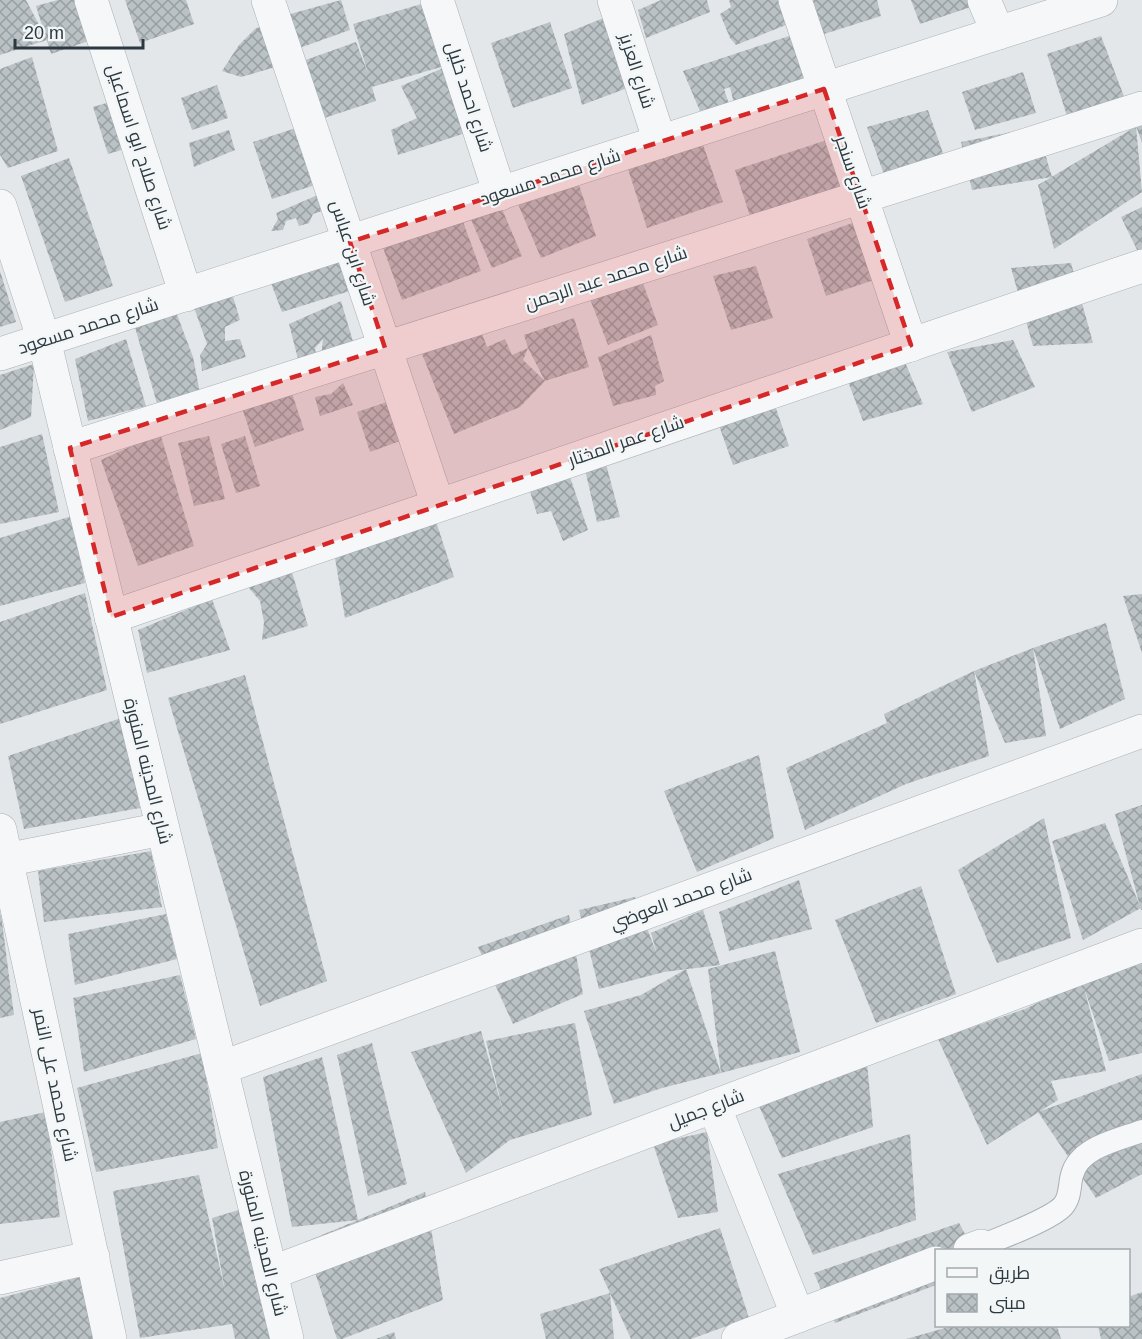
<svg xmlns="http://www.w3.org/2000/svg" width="1142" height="1339" viewBox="0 0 1142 1339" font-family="Arial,Cairo,sans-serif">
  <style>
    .building { fill: url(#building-cross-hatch); fill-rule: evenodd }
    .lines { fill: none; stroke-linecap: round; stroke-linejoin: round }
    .lane-casing { stroke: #a9afb4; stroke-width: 24 }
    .street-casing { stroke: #a9afb4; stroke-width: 34 }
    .lane { stroke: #f5f7f8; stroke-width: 22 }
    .street { stroke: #f5f7f8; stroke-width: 33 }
    .marked { fill: #d62828; fill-opacity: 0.2; stroke: #d62828; stroke-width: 4.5; stroke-dasharray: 12 8; stroke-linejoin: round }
    .labels { text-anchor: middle; stroke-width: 4.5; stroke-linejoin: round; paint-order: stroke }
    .street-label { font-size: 18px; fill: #2d3940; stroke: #f2f6f7 }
  </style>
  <defs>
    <pattern id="building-cross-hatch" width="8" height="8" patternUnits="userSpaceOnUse" patternTransform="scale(1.5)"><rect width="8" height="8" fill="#bbc2c6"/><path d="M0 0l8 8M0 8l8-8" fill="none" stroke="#989fa2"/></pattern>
  </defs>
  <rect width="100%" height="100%" fill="#e3e7ea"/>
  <g class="building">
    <polygon points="0,0 26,0 47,40 0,55"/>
    <polygon points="58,0 94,0 103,36 51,54 36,6"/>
    <polygon points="125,0 186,0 194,24 140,43"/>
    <polygon points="341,0 350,30 291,51 283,16"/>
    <polygon points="435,0 478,129 398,155 391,130 417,118 401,86 455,63 372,87 376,101 309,123 289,66 356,42 368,73 353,24"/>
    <polygon points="661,0 707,0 710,12 646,38 638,10"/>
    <polygon points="729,0 784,0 791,23 736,45 730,38 720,14 731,7"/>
    <polygon points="810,0 877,0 881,16 821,35"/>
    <polygon points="911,0 968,0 971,7 920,24"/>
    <polygon points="606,17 630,87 582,105 564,34"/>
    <polygon points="269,22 289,63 241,77 222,71 239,45 255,29"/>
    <polygon points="550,22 572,88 513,108 491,43"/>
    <polygon points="792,35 807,84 734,104 730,87 724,89 732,113 705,123 683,71"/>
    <polygon points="1101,36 1125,99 1068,119 1047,54"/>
    <polygon points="32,57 58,151 8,168 0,155 0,69"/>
    <polygon points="1023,72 1036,113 975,130 962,92"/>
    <polygon points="217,85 228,118 192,130 181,98"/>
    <polygon points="113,101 128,148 108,154 93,107"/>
    <polygon points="928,110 946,162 887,183 867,127"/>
    <polygon points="1142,123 1142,143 1136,126 1142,192 1054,249 1038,185"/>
    <polygon points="302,126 321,183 272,199 253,142"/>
    <polygon points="1037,127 1052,177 972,190 961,142"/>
    <polygon points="229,130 235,150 194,167 189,143"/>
    <polygon points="700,136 723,202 647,228 626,163"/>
    <polygon points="830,139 848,197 752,222 735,170"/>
    <polygon points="69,158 113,286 65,302 21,176"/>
    <polygon points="576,176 596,236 541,258 515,197"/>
    <polygon points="320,194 322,211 313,214 309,223 299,226 296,218 286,221 283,230 271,231 278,219 276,213"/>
    <polygon points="496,195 522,256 492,268 466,208"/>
    <polygon points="1142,207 1142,256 1140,256 1121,217"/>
    <polygon points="461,216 481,271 402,300 382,245"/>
    <polygon points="861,220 880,278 826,296 807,239"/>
    <polygon points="342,260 353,290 282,312 269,278"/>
    <polygon points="1071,263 1093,343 1033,346 1011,268"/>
    <polygon points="756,266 773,318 731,330 713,276"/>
    <polygon points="0,271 16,322 0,327"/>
    <polygon points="639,272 658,325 608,345 588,294"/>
    <polygon points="231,290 240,320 225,327 225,341 240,339 246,357 202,371 200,355 207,344 192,302"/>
    <polygon points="341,301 357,355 321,358 323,339 315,348 318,365 300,367 289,324"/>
    <polygon points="173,304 193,357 200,393 158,407 132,317"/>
    <path d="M574,318L589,367L545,381L520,407L454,434L422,354L481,331L487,347L505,339L512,355L528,348L524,335ZM528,348L545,381L523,360Z"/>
    <polygon points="651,335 664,381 655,386 656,395 613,406 598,357"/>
    <polygon points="126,339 146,406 88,421 75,359"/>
    <polygon points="1013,340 1035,387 972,412 947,352"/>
    <polygon points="904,360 923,404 863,421 847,379"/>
    <polygon points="34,364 31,417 0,430 0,375"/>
    <polygon points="288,381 304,430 255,447 239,399"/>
    <polygon points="343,383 353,405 320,416 315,397 331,394"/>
    <polygon points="772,397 789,446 733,465 716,417"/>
    <polygon points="390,401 403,440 370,452 357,412"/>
    <polygon points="160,433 194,546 138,566 101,460"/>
    <polygon points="42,434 59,512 0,524 0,447"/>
    <polygon points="209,436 225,499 194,506 178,443"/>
    <polygon points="245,436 260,486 236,493 221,444"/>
    <polygon points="605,460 620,517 597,522 584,465"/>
    <polygon points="569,474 588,530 563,541 551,511 537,514 528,485"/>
    <polygon points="434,515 454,577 345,618 333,546"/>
    <polygon points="72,516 85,583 0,606 0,538"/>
    <polygon points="289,562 308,626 262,640 264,622 260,601 248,587"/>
    <polygon points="85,593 107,690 0,724 0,622"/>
    <polygon points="1142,594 1142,653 1123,596"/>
    <polygon points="212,599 230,650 147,673 138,630"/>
    <polygon points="1106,623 1125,699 1060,729 1033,648"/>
    <polygon points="1033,648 1046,736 1005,743 974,671 989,756 906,784 805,830 786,768 887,723 884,714 974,671"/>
    <polygon points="245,675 327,981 260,1006 168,698"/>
    <polygon points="124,717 140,808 24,829 8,756"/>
    <polygon points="759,755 774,838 697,872 664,791"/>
    <polygon points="1142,805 1142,910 1141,910 1115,814"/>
    <polygon points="1044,818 1071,938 997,963 958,870"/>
    <polygon points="1105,823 1141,908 1083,940 1052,841"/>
    <polygon points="151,851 162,907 44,922 38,871"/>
    <polygon points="799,880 812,929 729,951 719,912"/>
    <polygon points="921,886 956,994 876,1023 835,920"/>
    <polygon points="635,897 657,954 651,933 703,910 720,965 664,972 599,989 579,910"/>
    <polygon points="1,914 14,1015 0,1018 0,915"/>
    <polygon points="166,914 177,959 75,985 68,934"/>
    <polygon points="569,915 583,994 513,1024 478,947"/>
    <polygon points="775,951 800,1052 721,1073 708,969"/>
    <polygon points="1142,960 1142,1053 1109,1061 1084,988 1106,1071 1051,1081 1058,1100 987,1145 938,1039 1025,1009 1082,981"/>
    <polygon points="686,969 721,1073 662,1088 614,1104 584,1011 641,995"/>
    <polygon points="180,975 196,1039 84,1072 73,998"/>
    <polygon points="575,1023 592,1115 510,1140 466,1173 411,1052 481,1031 504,1115 486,1041"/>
    <polygon points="372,1043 407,1184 368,1196 337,1055"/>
    <polygon points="202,1053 218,1148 96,1172 77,1088"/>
    <polygon points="322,1057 358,1220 425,1192 443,1300 342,1339 337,1339 305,1242 358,1220 292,1227 263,1077"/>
    <polygon points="867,1063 873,1127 782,1158 759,1106"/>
    <polygon points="1142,1074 1142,1174 1096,1198 1038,1112"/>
    <polygon points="46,1112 60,1217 0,1224 0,1122"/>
    <polygon points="707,1132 718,1212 678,1218 653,1144"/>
    <polygon points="910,1134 916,1220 813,1255 778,1174"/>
    <polygon points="199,1175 225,1291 212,1218 252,1206 284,1335 270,1339 235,1339 232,1324 140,1338 113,1191"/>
    <polygon points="959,1223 974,1250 936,1250 936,1285 835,1323 814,1273"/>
    <polygon points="720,1228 749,1318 691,1339 631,1339 599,1269"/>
    <polygon points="84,1276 96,1339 0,1339 0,1298"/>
    <polygon points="1142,1292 1142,1339 1101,1339 1098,1326 1128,1326 1128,1297"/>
    <polygon points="610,1293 614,1339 546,1339 540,1314"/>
    <polygon points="952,1326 1057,1326 1061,1339 906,1339"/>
    <polygon points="394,1332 396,1339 376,1339"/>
  </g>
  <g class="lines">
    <defs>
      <path id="lane" d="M981,1246C1000,1238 1050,1220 1063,1206C1071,1197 1069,1185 1072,1175C1079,1147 1118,1140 1142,1131"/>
      <g id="street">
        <polyline points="91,0 186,295"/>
        <polyline points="268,0 438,505"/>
        <polyline points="437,0 500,194"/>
        <polyline points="614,0 660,142"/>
        <polyline points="795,0 911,345"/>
        <polyline points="984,0 998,33"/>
        <polyline points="0,206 44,340 287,1339"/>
        <polyline points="0,354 1101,0"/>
        <polyline points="70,448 1142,108"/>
        <polyline points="111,617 1142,266"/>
        <polyline points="0,830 110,1339"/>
        <polyline points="0,861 162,829"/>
        <polyline points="221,1068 1142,731"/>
        <polyline points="714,1106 798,1316"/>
        <polyline points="970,1250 981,1246"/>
        <polyline points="271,1273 1142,945"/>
        <polyline points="0,1278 93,1257"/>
        <polyline points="738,1339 936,1263"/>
      </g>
    </defs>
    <use href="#lane" class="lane-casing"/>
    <use href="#street" class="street-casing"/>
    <use href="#lane" class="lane"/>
    <use href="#street" class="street"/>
  </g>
  <path class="marked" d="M824,89L911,345L111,617L70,448L385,348L350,242Z"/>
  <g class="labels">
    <g class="street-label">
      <text transform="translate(637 71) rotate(72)" y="6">شارع العزيز</text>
      <text transform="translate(469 97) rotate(72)" y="6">شارع احمد خليل</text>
      <text transform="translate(139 147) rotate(72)" y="6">شارع صلاح ابو اسماعيل</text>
      <text transform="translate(853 172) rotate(71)" y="6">شارع سنجر</text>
      <text transform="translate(550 177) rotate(-18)" y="6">شارع محمد مسعود</text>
      <text transform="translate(353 253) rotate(72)" y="6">شارع ابن عباس</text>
      <text transform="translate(606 278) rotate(-18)" y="6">شارع محمد عبد الرحمن</text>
      <text transform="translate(88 326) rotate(-18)" y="6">شارع محمد مسعود</text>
      <text transform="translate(626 441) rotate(-19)" y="6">شارع عمر المختار</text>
      <text transform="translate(148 771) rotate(76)" y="6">شارع المدينه المنورة</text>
      <text transform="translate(681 899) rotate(-20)" y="6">شارع محمد العوضي</text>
      <text transform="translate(55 1085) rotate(78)" y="6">شارع محمد على النمر</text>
      <text transform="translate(706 1109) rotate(-21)" y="6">شارع جميل</text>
      <text transform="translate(263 1243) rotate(76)" y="6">شارع المدينه المنورة</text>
    </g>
  </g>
  <rect x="935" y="1249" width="195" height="78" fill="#f2f6f7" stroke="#a3aaae" stroke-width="1.5"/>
  <rect x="947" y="1268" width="30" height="9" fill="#f5f7f8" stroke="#a3aaae" stroke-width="1.5"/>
  <text x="989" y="1279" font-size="18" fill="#2d3940">طريق</text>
  <rect x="947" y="1294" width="30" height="18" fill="url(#building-cross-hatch)" stroke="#a3aaae" stroke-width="1.5"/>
  <text x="989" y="1309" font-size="18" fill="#2d3940">مبنى</text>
  <path d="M15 39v9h128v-9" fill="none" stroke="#2d3940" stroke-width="3"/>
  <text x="24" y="39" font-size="18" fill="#2d3940" stroke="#f2f6f7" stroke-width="4.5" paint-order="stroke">20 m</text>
</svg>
